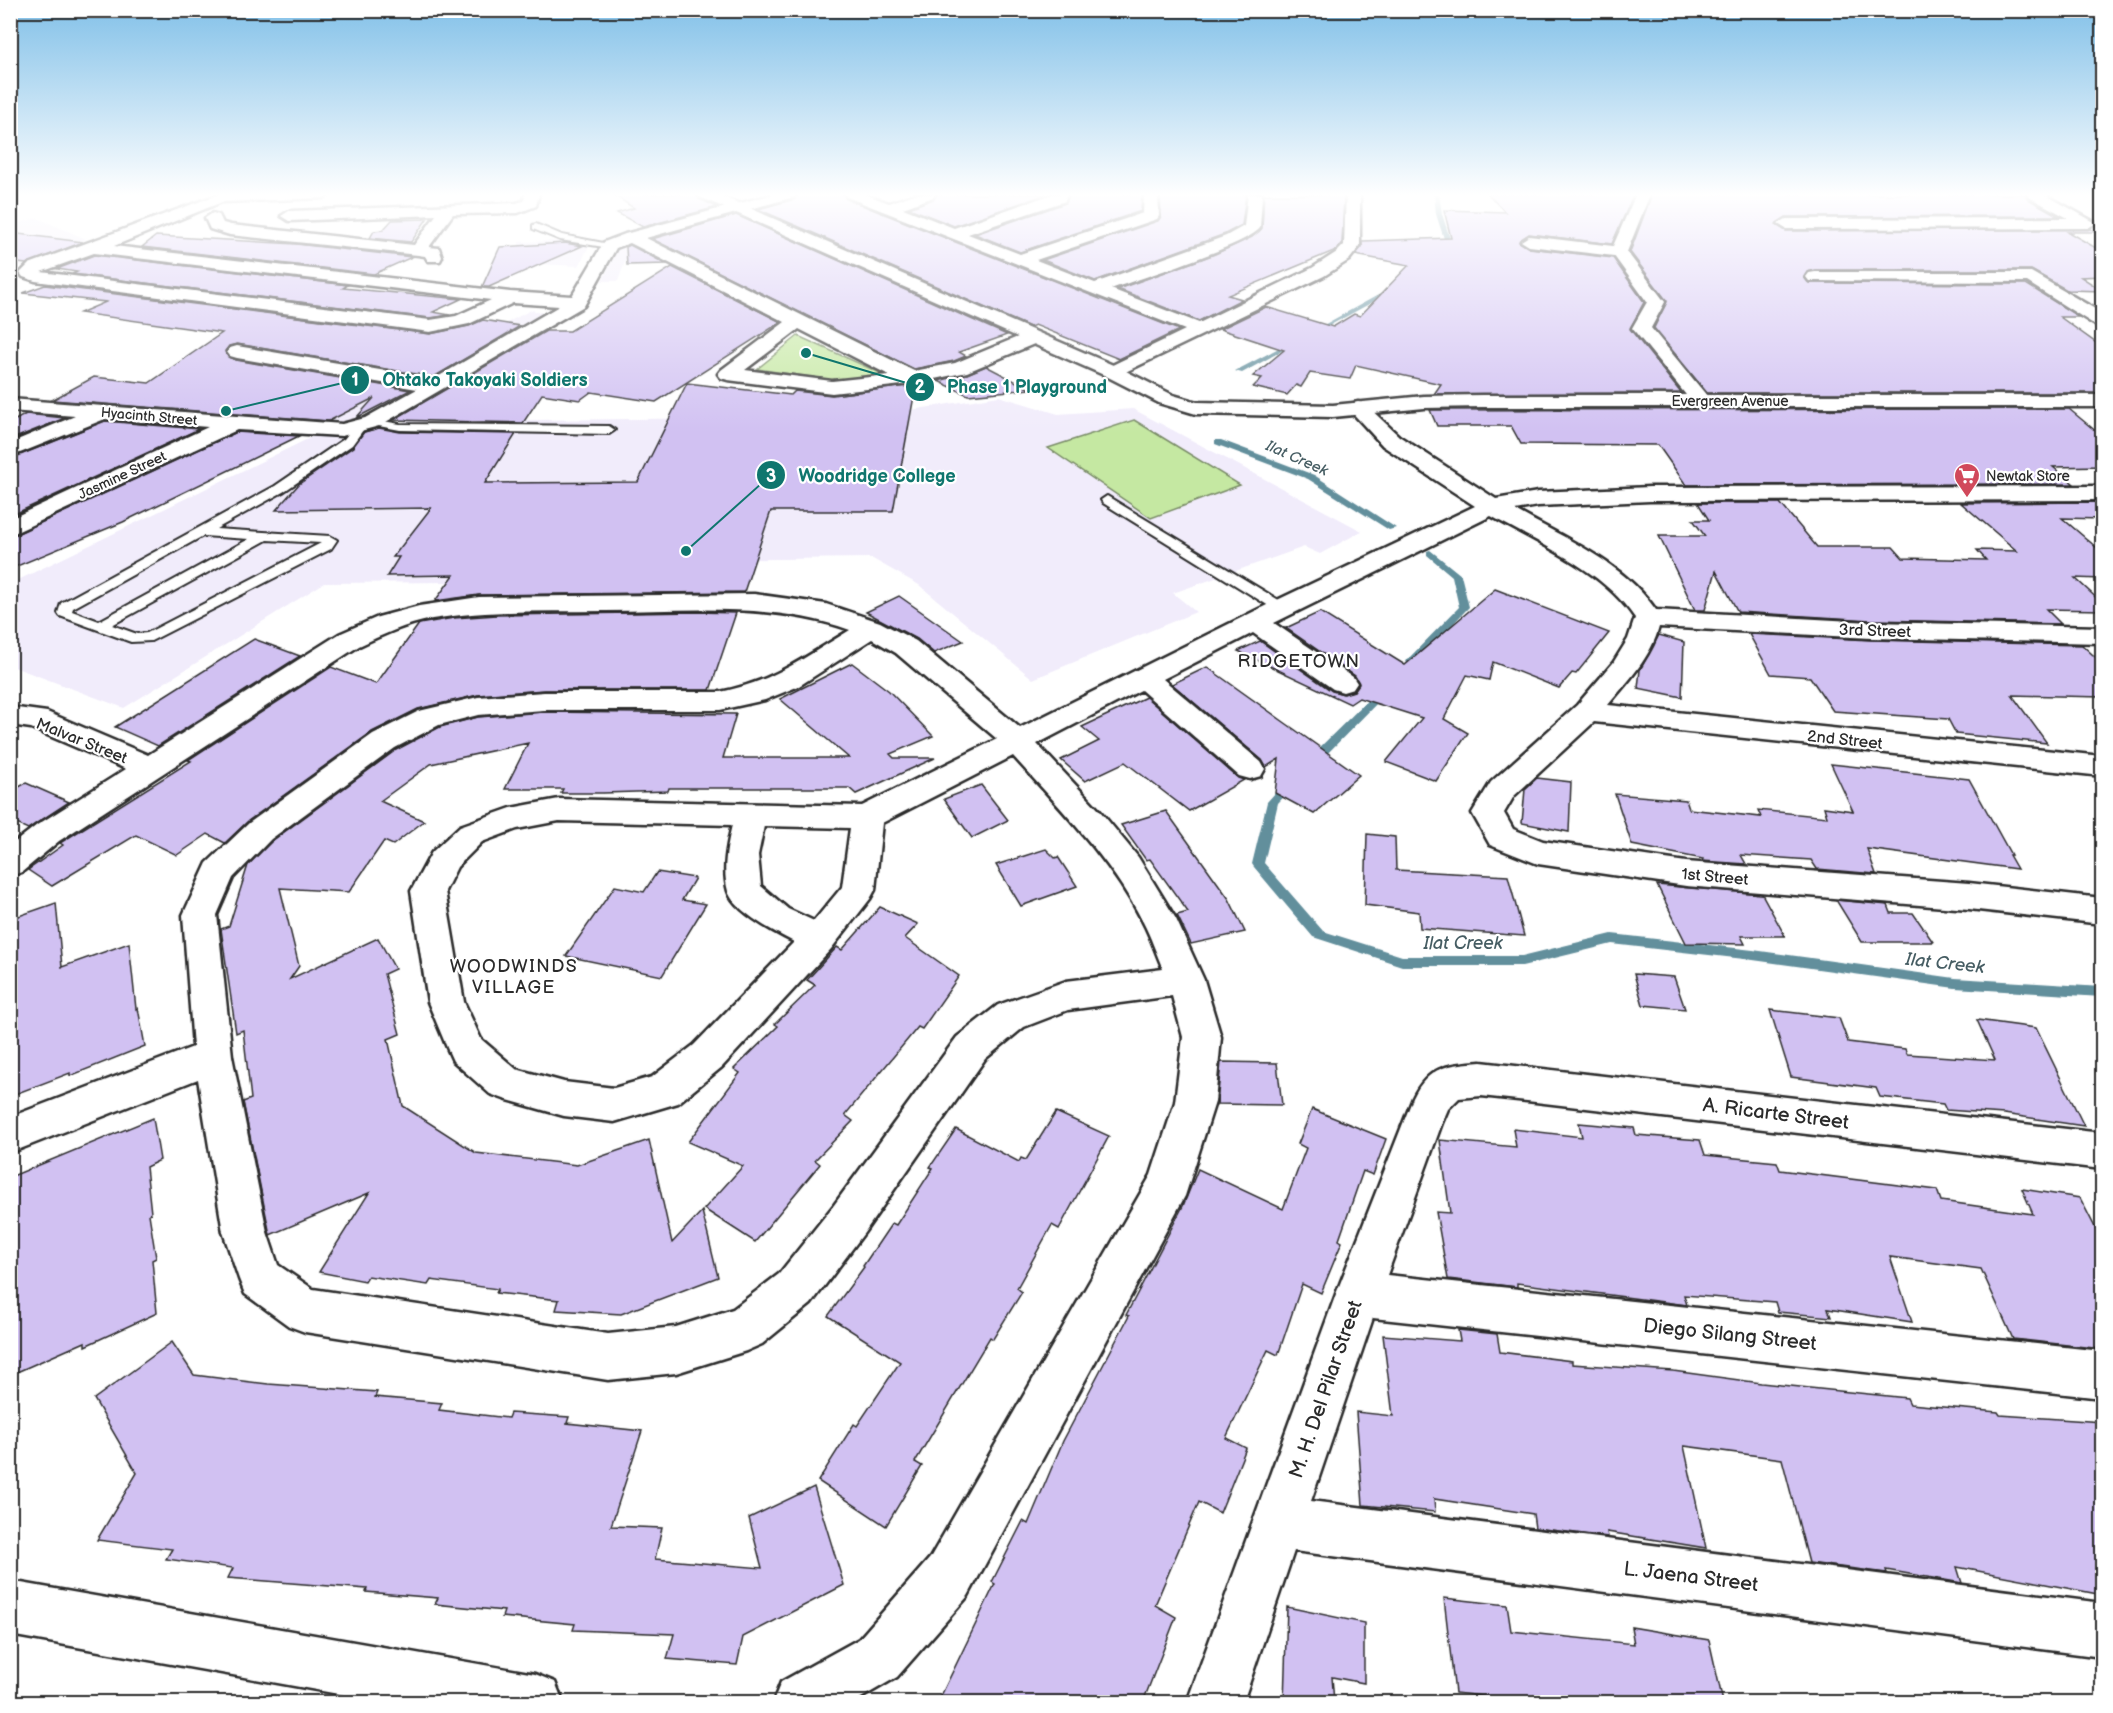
<svg xmlns="http://www.w3.org/2000/svg" width="2113" height="1713" viewBox="0 0 2113 1713" font-family="'Balsamiq Sans',sans-serif">
  <style>
    .built { fill: #f1ecfb }
    .green { fill: #c5e8a2; stroke: #788a66; stroke-width: 1.5 }
    .lines { fill: none; stroke-linecap: round; stroke-linejoin: round }
    .stream { fill: #628f9c; fill-rule: evenodd }
    .building { fill: #d1c1f2; stroke: #2b2b2b; stroke-width: 1.5 }
    .lane-casing { stroke: #2b2b2b; stroke-width: 4 }
    .street-casing { stroke: #2b2b2b; stroke-width: 5 }
    .secondary-casing { stroke: #2b2b2b; stroke-width: 5 }
    .lane { fill: #fff; fill-rule: evenodd }
    .street { fill: #fff; fill-rule: evenodd }
    .secondary { fill: #fff; fill-rule: evenodd }
    .labels { text-anchor: middle; stroke-width: 4.5; stroke-linejoin: round; paint-order: stroke }
    .far-street-label { font-size: 14px; fill: #2b2b2b; stroke: #fff }
    .far-poi-label { font-size: 14px; fill: #2b2b2b; stroke: #fff; text-anchor: start }
    .far-water-label { font-size: 15px; font-style: italic; fill: #465d63; stroke: #fff }
    .street-label { font-size: 16px; fill: #2b2b2b; stroke: #fff }
    .neighbourhood-label { font-size: 18px; letter-spacing: 1.5px; fill: #2b2b2b; stroke: #fff }
    .water-label { font-size: 18px; font-style: italic; fill: #465d63; stroke: #fff }
    .near-street-label { font-size: 20px; fill: #2b2b2b; stroke: #fff }
    .leader { fill: none; stroke: #0f766e; stroke-width: 2 }
    .callout-dot { fill: #0f766e; stroke: #fff; stroke-width: 2 }
    .mark-label { font-size: 18px; text-anchor: middle; font-weight: bold; fill: #fff }
    .callout-label { font-size: 18px; text-anchor: middle; font-weight: bold; fill: #0f766e; stroke: #fff; stroke-width: 4.5; stroke-linejoin: round; paint-order: stroke }
  </style>
  <rect width="100%" height="100%" fill="#fff"/>
  <filter id="ink" filterUnits="userSpaceOnUse"><feTurbulence type="fractalNoise" baseFrequency=".0167" numOctaves="2"/><feDisplacementMap in="SourceGraphic" scale="12" xChannelSelector="R" yChannelSelector="G"/><feConvolveMatrix kernelMatrix="1 2 1 2 8 2 1 2 1" color-interpolation-filters="sRGB"/></filter>
  <g filter="url(#ink)">
    <g class="built">
      <polygon points="37,218 86,239 11,270 10,225"/>
      <polygon points="592,240 579,266 518,263 519,242"/>
      <polygon points="631,246 618,281 602,281 619,247"/>
      <polygon points="531,310 552,315 466,361 434,361"/>
      <polygon points="266,392 397,402 336,425 227,416"/>
      <polygon points="999,396 1058,414 1133,409 1362,531 1320,554 1304,547 1173,593 1196,612 1033,679 919,585 871,558 476,562 455,582 324,583 124,708 11,666 10,584 316,435 362,437 396,432 405,421 867,417"/>
    </g>
    <g class="green">
      <polygon points="798,336 887,376 831,380 757,369"/>
      <polygon points="1134,420 1240,485 1151,518 1048,448"/>
    </g>
    <g class="lines">
      <g class="stream">
        <polygon points="1434,194 1439,194 1442,214 1454,251 1451,254 1446,253 1448,251 1436,214"/>
        <polygon points="1391,288 1393,289 1393,291 1314,334 1309,333"/>
        <polygon points="1294,340 1296,341 1296,343 1242,373 1235,371"/>
        <polygon points="1215,440 1221,440 1314,475 1396,528 1389,530 1308,479 1215,444"/>
        <polygon points="1430,550 1461,575 1469,607 1415,664 1411,665 1406,662 1407,660 1459,607 1452,576 1427,555 1427,551"/>
        <polygon points="1382,689 1386,690 1387,692 1386,694 1318,763 1310,763 1308,760 1310,757 1378,690"/>
        <polygon points="1289,781 1295,785 1278,803 1264,863 1323,931 1402,956 1522,956 1612,934 1753,950 1955,978 2102,987 2102,997 1955,988 1753,960 1612,944 1522,966 1402,966 1313,937 1254,867 1252,864 1267,802 1285,782"/>
      </g>
    </g>
    <g class="building">
      <polygon points="612,194 696,194 699,199 717,207 643,227 617,213 634,208"/>
      <polygon points="798,194 843,194 846,199 1179,330 1119,359 1035,325 1030,327 758,209 795,199"/>
      <polygon points="937,194 1047,194 954,226 909,208 934,199"/>
      <polygon points="1069,194 1142,194 1141,211 1020,252 975,234 1066,203"/>
      <polygon points="1160,194 1246,194 1242,225 1225,234 1095,281 1043,260 1158,221 1161,216"/>
      <polygon points="1264,194 1344,195 1342,244 1336,250 1228,295 1242,299 1199,321 1118,289 1215,254 1252,237 1262,228"/>
      <polygon points="1488,194 1634,194 1612,244 1529,234 1519,242 1529,248 1613,258 1644,302 1630,329 1681,393 1434,394 1441,384 1356,365 1350,379 1310,373 1301,387 1296,385 1287,395 1253,387 1262,378 1253,376 1284,350 1220,329 1266,307 1333,327 1354,314 1360,316 1409,265 1355,255 1362,247 1362,241 1451,238 1444,210 1505,212"/>
      <polygon points="1652,194 2025,194 2028,199 2059,216 1786,217 1776,225 1786,231 2091,229 2097,232 2068,232 2103,252 2103,276 2081,277 2103,291 2067,290 2031,270 1815,270 1807,272 1804,277 1809,283 2026,284 2079,317 2060,317 2103,348 2103,393 1707,393 1654,328 1667,301 1630,252"/>
      <polygon points="736,215 1007,335 959,352 966,356 954,361 914,369 652,239"/>
      <polygon points="427,219 411,242 370,238 374,231 383,230 392,220"/>
      <polygon points="10,233 83,242 26,264 10,262"/>
      <polygon points="156,236 296,244 412,257 374,274 142,247"/>
      <polygon points="565,243 582,246 489,287 482,287 500,247"/>
      <polygon points="630,245 666,264 627,265 626,247"/>
      <polygon points="94,255 348,285 343,288 461,299 433,312 450,315 430,318 72,274 77,272 57,269"/>
      <polygon points="672,267 781,322 656,402 591,392 580,400 542,394 523,423 393,420 546,331 570,331"/>
      <polygon points="45,285 430,334 469,326 483,320 520,326 434,377 237,344 229,346 225,351 228,357 236,360 410,390 356,418 374,398 329,421 52,400 94,377 149,383 222,333 80,313 106,302 23,293"/>
      <polygon points="986,366 1030,389 968,395 938,381 967,374"/>
      <polygon points="687,383 791,395 795,391 832,395 916,385 893,511 771,511 744,592 479,595 435,601 454,575 387,576 399,557 393,557 431,508 276,510 299,484 353,447 364,432 379,428 400,432 516,434 485,483 638,482"/>
      <polygon points="2069,409 2103,437 2103,466 2053,467 2074,484 1686,485 1658,445 1521,444 1511,426 1437,426 1430,410"/>
      <polygon points="26,414 65,418 10,440 10,423"/>
      <polygon points="105,421 199,429 10,516 10,459"/>
      <polygon points="237,432 299,436 123,522 10,569 10,537"/>
      <polygon points="2098,502 2103,506 2103,519 2062,518 2103,553 2103,579 2075,578 2103,604 2103,610 2046,609 2061,624 1871,620 1738,612 1716,571 1705,610 1695,610 1659,536 1705,536 1693,520 1709,520 1698,503 1780,503 1817,547 1893,547 1903,558 1986,560 1977,550 2017,551 1961,503"/>
      <polygon points="1495,589 1609,633 1576,674 1572,673 1559,688 1493,662 1489,680 1467,675 1444,719 1468,733 1436,781 1386,762 1422,718 1359,698 1350,704 1238,651 1260,641 1332,691 1344,694 1354,691 1359,684 1355,676 1286,628 1320,612 1405,665"/>
      <polygon points="899,596 963,641 934,653 917,639 866,612"/>
      <polygon points="698,612 736,613 710,690 544,690 478,695 418,709 372,732 248,821 225,843 208,834 177,855 136,835 52,886 28,870 63,845 60,843 191,761 188,760 331,667 376,684 419,624 454,618 497,615"/>
      <polygon points="1749,634 1871,640 2082,645 2103,664 2103,697 2012,695 2047,743 1956,734 1948,719 1833,711 1810,677 1771,674"/>
      <polygon points="1659,635 1684,642 1682,697 1638,688 1640,670"/>
      <polygon points="254,639 300,656 158,746 115,727"/>
      <polygon points="852,663 889,691 933,736 890,754 894,758 935,758 856,794 849,788 669,788 668,791 603,793 561,793 563,789 505,789 528,743 431,764 380,801 424,821 393,845 384,841 349,892 280,888 299,966 290,979 378,938 395,969 384,974 400,1034 388,1039 403,1106 476,1153 577,1165 649,1140 672,1243 702,1211 718,1277 621,1314 556,1310 559,1300 496,1293 498,1289 431,1280 428,1285 368,1276 365,1281 319,1272 369,1193 270,1235 243,1102 251,1099 243,1030 236,1033 221,929 229,926 248,865 272,841 396,750 440,727 478,717 544,712 736,714 723,758 849,758 780,699"/>
      <polygon points="1207,667 1284,722 1359,775 1314,814 1275,793 1279,759 1266,767 1262,760 1172,684"/>
      <polygon points="1146,697 1238,778 1244,780 1189,811 1125,762 1085,781 1061,760 1099,741 1082,727"/>
      <polygon points="1831,764 1969,779 2011,855 2009,855 2017,869 1867,849 1876,874 1817,869 1811,860 1741,855 1746,864 1702,861 1703,859 1632,845 1615,794 1686,800 1689,809 1761,817 1758,810 1827,817 1824,807 1853,811"/>
      <polygon points="1537,778 1571,782 1569,832 1522,823 1525,789"/>
      <polygon points="26,783 69,802 28,829 10,821 10,792"/>
      <polygon points="981,785 1008,820 972,838 944,799"/>
      <polygon points="1166,811 1229,899 1245,932 1191,944 1177,915 1188,912 1150,859 1146,860 1121,825"/>
      <polygon points="1367,834 1395,837 1396,870 1508,876 1524,936 1420,928 1419,912 1365,905"/>
      <polygon points="1046,849 1055,858 1058,857 1077,886 1021,906 996,865"/>
      <polygon points="657,872 695,878 682,900 706,904 662,976 566,956 615,886 644,892"/>
      <polygon points="1657,885 1762,894 1785,936 1741,936 1745,944 1686,943"/>
      <polygon points="1836,900 1888,905 1891,913 1913,913 1933,942 1862,942"/>
      <polygon points="56,903 62,967 129,943 136,1009 138,1008 145,1046 70,1076 70,1073 10,1096 10,919"/>
      <polygon points="880,907 918,924 905,938 959,976 922,1029 918,1027 845,1115 853,1121 815,1160 820,1164 755,1242 704,1209 743,1166 688,1142 740,1073 734,1069 778,1026 775,1024 815,985 807,980 837,947 842,950"/>
      <polygon points="1634,974 1674,977 1685,1009 1643,1005"/>
      <polygon points="1770,1010 1839,1018 1848,1042 1905,1049 1907,1054 1995,1060 1977,1020 2036,1028 2084,1126 2004,1114 1946,1110 1943,1104 1880,1097 1876,1088 1791,1077"/>
      <polygon points="1221,1062 1277,1063 1282,1105 1217,1104"/>
      <polygon points="1312,1109 1386,1139 1373,1175 1363,1171 1339,1240 1342,1242 1321,1293 1302,1284 1278,1355 1268,1350 1226,1438 1246,1448 1220,1513 1199,1502 1155,1605 1176,1617 1143,1702 938,1702 995,1584 992,1582 1023,1521 1028,1524 1063,1441 1129,1316 1126,1315 1183,1206 1198,1169 1283,1209 1306,1148 1298,1144"/>
      <polygon points="1056,1112 1109,1136 1059,1229 1052,1225 1017,1288 1022,1292 993,1339 990,1337 915,1462 922,1466 886,1526 818,1481 854,1424 857,1426 900,1362 828,1316 864,1267 863,1266 892,1223 896,1225 933,1168 930,1167 956,1129 1019,1162 1021,1158 1026,1160"/>
      <polygon points="153,1118 160,1160 146,1167 151,1213 149,1214 156,1258 152,1260 157,1313 85,1346 85,1342 10,1375 10,1177"/>
      <polygon points="1579,1123 1634,1128 1636,1135 1700,1140 1705,1155 1777,1162 1780,1170 1937,1190 1941,1201 2033,1214 2022,1189 2080,1198 2103,1243 2103,1349 2013,1339 1981,1269 1890,1257 1912,1322 1828,1309 1831,1317 1778,1312 1775,1302 1684,1295 1687,1305 1517,1283 1517,1287 1448,1279 1436,1212 1450,1213 1440,1140 1516,1147 1513,1129 1582,1137"/>
      <polygon points="1458,1330 1497,1334 1500,1352 1572,1361 1572,1364 1673,1371 1761,1383 1907,1398 1910,1404 1998,1412 2000,1415 2103,1422 2103,1595 1957,1567 1962,1583 1886,1570 1887,1573 1809,1563 1782,1459 1684,1446 1706,1548 1607,1532 1608,1537 1535,1528 1533,1514 1434,1499 1435,1512 1363,1505 1356,1412 1393,1416 1383,1335 1460,1341"/>
      <polygon points="172,1342 194,1375 268,1384 377,1392 375,1397 442,1403 439,1410 508,1418 510,1413 569,1417 567,1423 642,1431 611,1526 662,1528 655,1559 762,1568 749,1518 814,1487 844,1585 743,1637 737,1665 667,1659 674,1634 573,1630 575,1624 502,1617 504,1611 435,1604 438,1598 366,1592 367,1589 228,1578 233,1568 166,1559 172,1549 97,1540 137,1473 94,1399"/>
      <polygon points="1444,1598 1507,1605 1511,1631 1634,1644 1631,1627 1709,1640 1723,1702 1535,1702 1455,1693"/>
      <polygon points="1287,1607 1364,1623 1364,1683 1332,1677 1334,1702 1284,1702"/>
    </g>
    <g class="lines">
      <defs>
        <g id="lane">
          <polygon points="536,224 562,235 614,245 610,248 560,240 533,229 533,225"/>
          <polygon points="372,419 400,424 609,426 615,430 609,434 400,430 368,424 366,422"/>
          <path d="M360,423L366,426L352,445L283,492L216,529L330,536L337,540L331,549L151,641L131,642L60,616L58,613L61,603L275,486L344,439L356,424ZM203,536L249,539L99,621L72,611L73,608ZM267,540L321,543L147,633L137,634L112,625Z"/>
          <polygon points="1107,496 1287,605 1289,608 1282,612 1277,611 1103,503 1101,500"/>
        </g>
        <g id="street">
          <path d="M220,194H330L323,198L222,202L114,246L510,292L572,296L604,242L625,234L774,194H796L794,197L646,238L914,371L955,363L1025,334H1039L1041,338L1039,342L967,372L911,384L832,393L728,380L721,378L718,374L721,370L785,322L630,243L616,248L584,306L379,426L342,436L237,430L10,535V519L208,427L105,419L10,457V443L75,416L10,411V399L342,424L365,418L417,389L237,358L230,356L227,352L230,348L237,346L434,379L559,306L513,303L469,324L430,332L35,281L23,277L20,273L29,264ZM94,253L491,300L456,316L430,320L41,272ZM799,329L889,375L832,381L745,370Z"/>
          <polygon points="525,194 539,194 536,206 518,213 453,214 429,247 439,248 442,257 440,261 428,261 425,256 418,255 230,235 210,229 205,218 213,213 219,215 223,223 231,225 414,245 436,215 289,221 281,216 289,211 516,203 524,201"/>
          <path d="M845,194H864L889,203L915,194H935L933,197L903,208L954,228L1053,194H1067L1065,201L968,234L1020,254L1143,213L1144,194H1158L1159,216L1157,219L1036,260L1095,283L1226,236L1244,226L1248,194H1262L1260,228C1247,245 1138,279 1111,289L1199,323L1312,268L1337,252L1344,245L1346,194H1360V246L1349,260L1324,276L1113,378L1106,376L1103,372L1106,368L1185,330L847,197Z"/>
          <polygon points="1636,194 1650,194 1627,252 1665,302 1651,328 1708,397 1711,401 1708,405 1701,407 1694,405 1632,328 1647,302 1614,256 1529,246 1521,241 1529,236 1613,246"/>
          <polygon points="2027,194 2044,194 2096,223 2088,228 1786,229 1778,224 1786,219 2068,218 2029,197"/>
          <polygon points="1815,272 2031,272 2102,313 2102,326 2095,325 2027,282 1809,281 1806,277 1809,273"/>
          <path d="M1358,402L1365,404L1399,436L1496,499L1538,492L1650,487L2102,486V500L1650,501L1538,506L1515,510C1564,538 1623,562 1656,610L1871,622L2102,627V643L1871,638L1659,627C1651,657 1628,681 1608,705L2102,756V776L1594,722L1514,796L1504,813L1513,829L1543,841L1686,862L1969,883L2102,898V924L1969,909L1686,886L1538,864L1490,845L1472,813L1491,782L1577,705L1613,663L1628,639L1635,618C1603,570 1540,544 1491,516L1274,623L1353,677L1357,683L1353,689L1343,692L1333,689L1253,633L1163,679L1261,762L1265,769L1261,776L1250,779L1239,776L1141,690L1037,744L1100,811L1138,857L1176,919L1204,980L1221,1037L1215,1102L1185,1196L968,1596L897,1677L854,1702H773L781,1682L859,1639L930,1558L1151,1175L1175,1102L1183,1037L1172,996L1068,1010L1024,1027L985,1059L864,1233L811,1304L762,1344L746,1351L676,1373L608,1380L305,1332L289,1326L245,1294L239,1279L223,1232L198,1079L10,1153V1117L193,1047L183,915L207,863L249,823L373,734L419,711L478,697L544,692H720C773,682 805,657 850,630C772,602 687,611 605,611C547,612 489,609 432,619C406,624 382,635 359,646L59,841L22,872L10,876V846L37,825L126,769L31,728L10,725V707L47,712L148,755L339,634L378,617L419,606L479,597L754,594L826,604L880,622L916,641L1020,728L1273,602L1475,506L1383,446L1348,408L1351,404ZM872,639L896,653L997,739L862,806L559,799L511,808L460,826L432,852L411,891L428,1002L448,1050L453,1061L490,1094L504,1099L564,1116L614,1122L678,1103L722,1067L831,949L870,899L875,890L882,823L1013,756C1060,808 1111,859 1143,922C1151,937 1156,953 1163,969L1066,981L998,1005L957,1037L834,1205L779,1274L733,1309L676,1327L608,1334L313,1289L278,1265L267,1232L232,1056L217,915L233,878L271,839L395,748L439,725L478,715L544,710H720L765,700L799,686ZM559,821L732,825C727,846 722,870 728,891C734,911 776,933 794,942L694,1045L652,1077L614,1088L564,1082L516,1069L481,1039L464,1002L445,891L457,867L482,842L517,829ZM764,826L850,828L842,887L814,921L788,909L761,886L758,855Z"/>
          <path d="M1481,1062L2102,1133V1169L1527,1101L1481,1096L1459,1098L1448,1109L1442,1123L1387,1275L2102,1351V1398L1373,1318L1311,1501L2102,1603V1657L1294,1551L1243,1702H1187L1336,1294L1413,1098C1429,1065 1449,1065 1481,1062Z"/>
          <polygon points="10,1581 535,1674 555,1682 563,1702 383,1702 10,1635"/>
        </g>
        <polygon id="secondary" points="698,194 717,194 1120,368 1173,395 1197,402 1333,405 1424,396 1482,395 2102,395 2102,407 1482,407 1424,408 1333,417 1196,414 1159,403 1106,376 700,197"/>
      </defs>
      <use href="#lane" class="lane-casing"/>
      <use href="#street" class="street-casing"/>
      <use href="#secondary" class="secondary-casing"/>
      <use href="#lane" class="lane"/>
      <use href="#street" class="street"/>
      <use href="#secondary" class="secondary"/>
    </g>
  </g>
  <linearGradient id="sky" x2="0" y2="1"><stop stop-color="#81c0e8"/><stop offset="0.45" stop-color="#fff"/><stop offset="1" stop-color="#fff" stop-opacity="0"/></linearGradient>
  <rect width="2113" height="433" fill="url(#sky)"/>
  <defs>
    <symbol id="supermarket-pin" viewBox="-11 -11 22 30"><path d="M0 17L-7.5 6A9.5 9.5 0 1 1 7.5 6Z" fill="#d1495b" stroke="#fff"/><path d="M-6-5.5h2.5l.6 2H6L4.5 2H-2.5L-4.4-4H-6ZM-1.5 3.2a1.3 1.3 0 1 0 .1 0ZM3 3.2a1.3 1.3 0 1 0 .1 0Z" fill="#fff"/></symbol>
  </defs>
  <g fill-rule="evenodd">
    <use href="#supermarket-pin" x="1952" y="461" width="30" height="40"/>
  </g>
  <g class="labels">
    <g class="far-street-label">
      <text x="1730" y="406">Evergreen Avenue</text>
      <text transform="translate(149 416) rotate(5)" y="5">Hyacinth Street</text>
      <text transform="translate(122 475) rotate(-25)" y="5">Jasmine Street</text>
    </g>
    <g class="far-poi-label">
      <text x="1986" y="481">Newtak Store</text>
    </g>
    <g class="far-water-label">
      <text transform="translate(1297 458) rotate(24)" y="5">Ilat Creek</text>
    </g>
    <g class="street-label">
      <text transform="translate(1875 630) rotate(2)" y="6">3rd Street</text>
      <text transform="translate(1845 739) rotate(6)" y="6">2nd Street</text>
      <text transform="translate(82 740) rotate(22)" y="6">Malvar Street</text>
      <text transform="translate(1715 876) rotate(5)" y="6">1st Street</text>
    </g>
    <g class="neighbourhood-label">
      <text x="1299" y="667">RIDGETOWN</text>
      <text x="514" y="972">WOODWINDS<tspan x="514" dy="21">VILLAGE</tspan></text>
    </g>
    <g class="water-label">
      <text x="1463" y="949">Ilat Creek</text>
      <text transform="translate(1945 963) rotate(6)" y="6">Ilat Creek</text>
    </g>
    <g class="near-street-label">
      <text transform="translate(1776 1113) rotate(7)" y="7">A. Ricarte Street</text>
      <text transform="translate(1730 1334) rotate(6)" y="7">Diego Silang Street</text>
      <text transform="translate(1325 1389) rotate(-71)" y="7">M. H. Del Pilar Street</text>
      <text transform="translate(1691 1576) rotate(7)" y="7">L. Jaena Street</text>
    </g>
  </g>
  <path class="leader" d="M226 411L355 380M806 353L920 387M686 551L771 475"/>
  <g class="callout-dot">
    <circle cx="226" cy="411" r="6"/>
    <circle cx="806" cy="353" r="6"/>
    <circle cx="686" cy="551" r="6"/>
    <circle cx="355" cy="380" r="15"/>
    <circle cx="920" cy="387" r="15"/>
    <circle cx="771" cy="475" r="15"/>
  </g>
  <g class="mark-label">
    <text x="355" y="386">1</text>
    <text x="920" y="393">2</text>
    <text x="771" y="482">3</text>
  </g>
  <g class="callout-label">
    <text x="485" y="386">Ohtako Takoyaki Soldiers</text>
    <text x="1027" y="393">Phase 1 Playground</text>
    <text x="877" y="482">Woodridge College</text>
  </g>
  <rect width="2113" height="1713" fill="none" stroke="#fff" stroke-width="36"/>
  <rect x="18" y="18" width="2077" height="1677" fill="none" stroke="#2b2b2b" stroke-width="2" filter="url(#ink)"/>
</svg>
